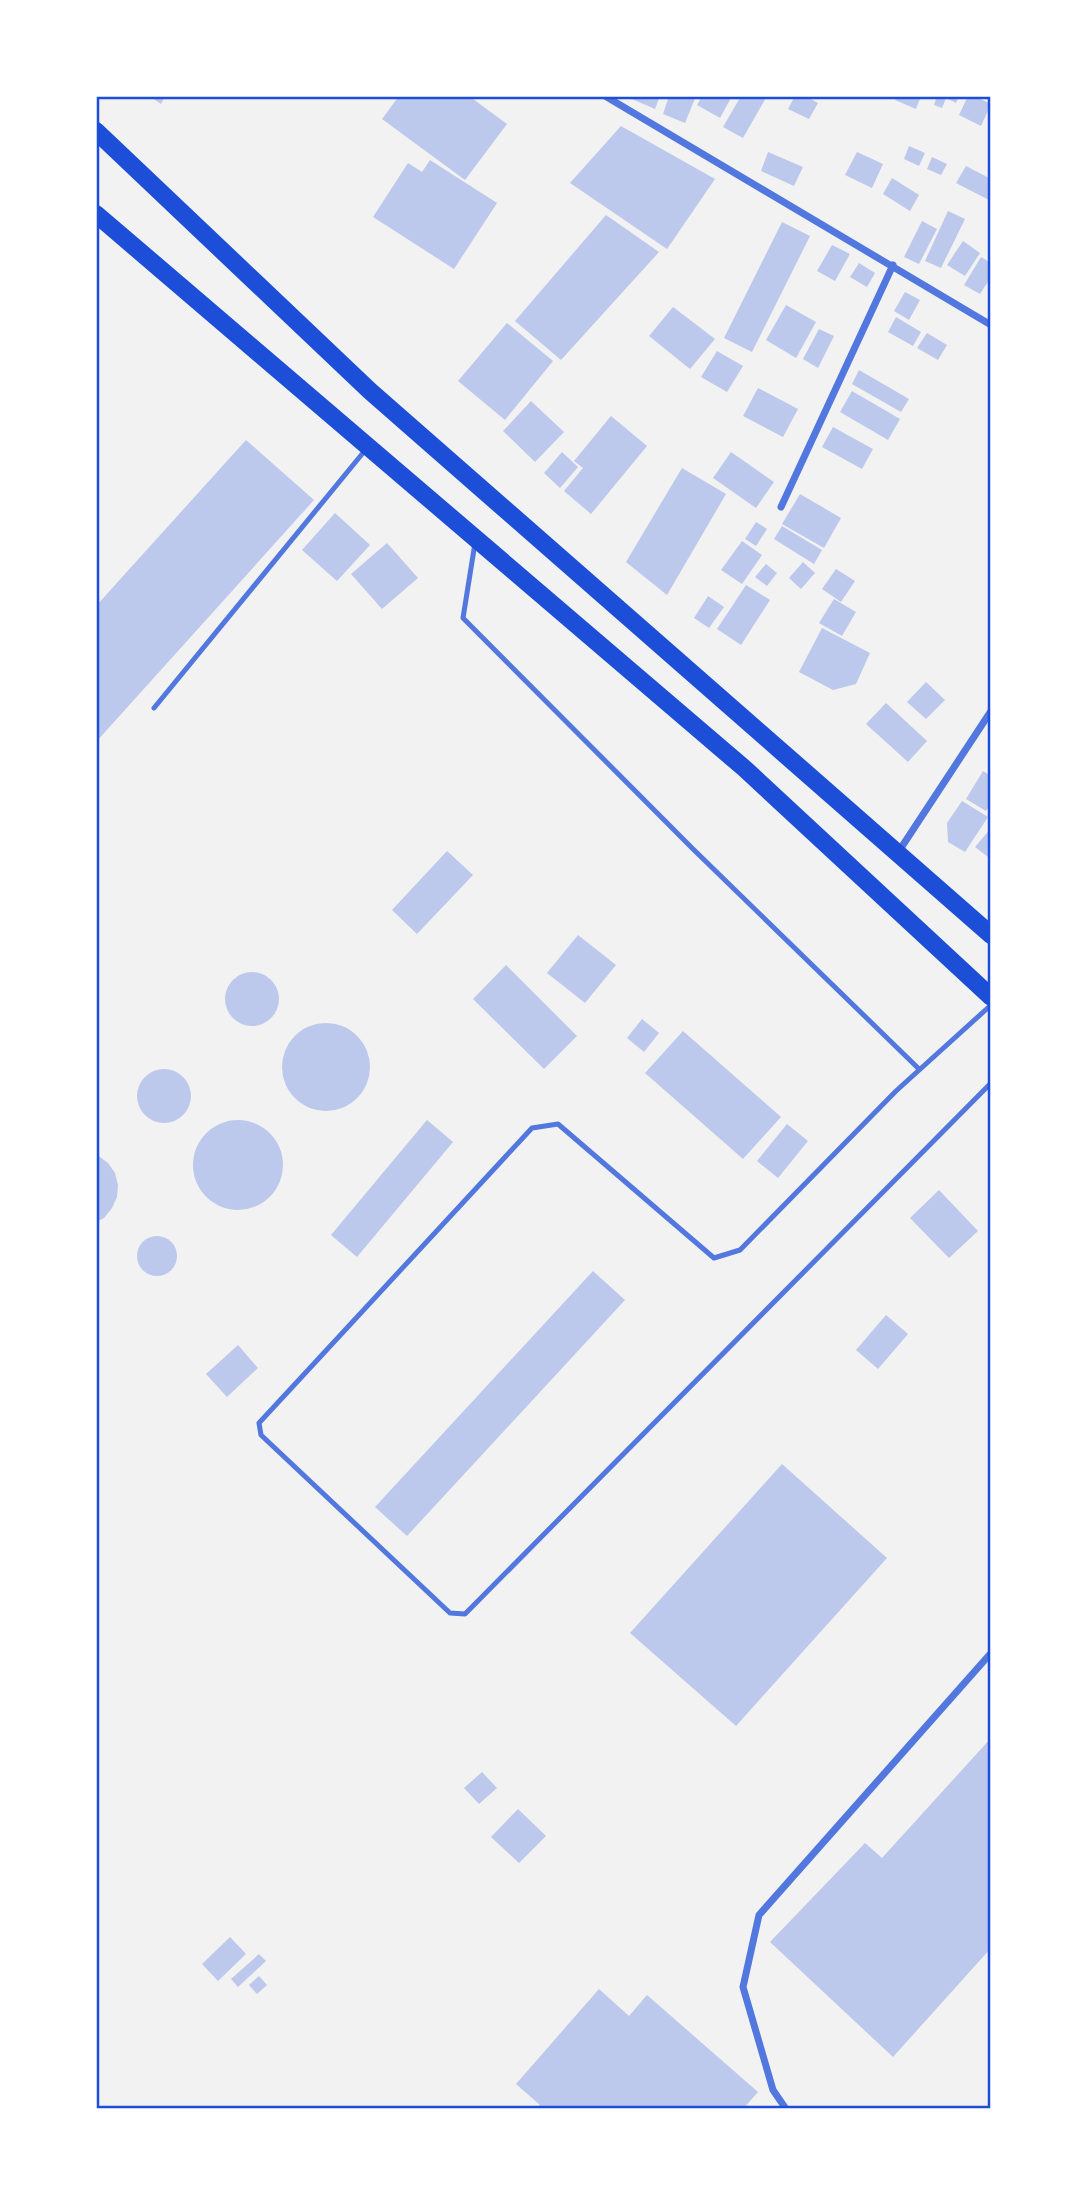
<svg xmlns="http://www.w3.org/2000/svg" width="1087" height="2205" viewBox="0 0 1087 2205" font-family="Jost,sans-serif">
  <style>
    .building { fill: #bdc9ec }
    .lines { fill: none; stroke-linecap: round; stroke-linejoin: round }
    .service { stroke: #5277de; stroke-width: 5 }
    .minor { stroke: #5277de; stroke-width: 7 }
    .primary { stroke: #1d4ed8; stroke-width: 18 }
    .neatline { fill: none; stroke: #1d4ed8; stroke-width: 2.5 }
  </style>
  <rect width="100%" height="100%" fill="#f2f2f2"/>
  <g class="building">
    <polygon points="149,96 165,96 161,104"/>
    <polygon points="399,96 469,96 507,124 465,180 382,119"/>
    <polygon points="625,96 660,96 655,109"/>
    <polygon points="669,96 696,96 685,123 663,114"/>
    <polygon points="702,96 732,96 720,118 697,105"/>
    <polygon points="741,96 767,96 743,138 723,127"/>
    <polygon points="795,96 805,96 818,103 809,119 788,109"/>
    <polygon points="897,96 921,96 916,109 895,100"/>
    <polygon points="937,96 959,96 956,103 946,98 942,108 934,105"/>
    <polygon points="968,96 974,96 991,104 981,126 959,115"/>
    <polygon points="621,126 715,179 667,249 570,183"/>
    <polygon points="909,146 925,153 919,166 904,159"/>
    <polygon points="768,152 803,167 794,186 761,171"/>
    <polygon points="857,152 883,164 872,188 845,175"/>
    <polygon points="932,157 947,164 941,175 927,169"/>
    <polygon points="430,160 497,203 454,269 373,217 408,163 422,172"/>
    <polygon points="966,166 991,179 991,201 956,183"/>
    <polygon points="892,178 919,195 910,211 883,194"/>
    <polygon points="948,211 965,219 941,268 925,261"/>
    <polygon points="606,215 659,252 561,360 515,321"/>
    <polygon points="922,221 937,229 919,264 904,257"/>
    <polygon points="782,222 810,236 752,352 724,338"/>
    <polygon points="963,241 980,253 965,276 947,265"/>
    <polygon points="832,245 850,254 835,281 817,271"/>
    <polygon points="981,257 991,263 991,277 980,294 964,285"/>
    <polygon points="859,263 875,273 867,287 850,277"/>
    <polygon points="905,292 920,300 909,320 894,311"/>
    <polygon points="786,305 816,322 796,358 766,340"/>
    <polygon points="673,307 715,339 690,369 649,336"/>
    <polygon points="896,317 921,332 913,346 888,332"/>
    <polygon points="507,323 553,361 505,420 458,381"/>
    <polygon points="819,329 834,336 818,368 803,359"/>
    <polygon points="927,333 947,345 938,360 917,348"/>
    <polygon points="717,351 743,366 727,392 701,377"/>
    <polygon points="859,370 909,399 901,412 852,384"/>
    <polygon points="758,388 798,409 783,437 743,416"/>
    <polygon points="852,391 900,419 888,440 840,412"/>
    <polygon points="531,401 564,432 535,462 503,431"/>
    <polygon points="611,416 647,446 591,514 564,491 583,468 574,461"/>
    <polygon points="833,427 873,449 862,469 822,447"/>
    <polygon points="246,440 314,500 96,742 96,606"/>
    <polygon points="562,452 578,467 560,488 544,473"/>
    <polygon points="731,452 774,482 756,508 713,478"/>
    <polygon points="682,468 726,494 667,595 626,562"/>
    <polygon points="800,494 841,518 824,548 782,524"/>
    <polygon points="335,513 370,545 337,581 302,550"/>
    <polygon points="756,522 767,529 756,546 745,539"/>
    <polygon points="782,526 822,550 814,564 774,539"/>
    <polygon points="742,541 762,555 742,584 721,570"/>
    <polygon points="387,543 418,578 382,609 351,574"/>
    <polygon points="803,562 815,573 801,589 789,578"/>
    <polygon points="766,564 777,573 767,586 755,577"/>
    <polygon points="836,569 855,581 841,602 822,589"/>
    <polygon points="746,585 770,600 741,645 717,629"/>
    <polygon points="708,596 724,607 709,628 694,618"/>
    <polygon points="834,599 856,612 842,636 819,623"/>
    <polygon points="822,628 870,653 856,684 833,690 799,672"/>
    <polygon points="926,682 945,700 926,719 907,702"/>
    <polygon points="886,703 927,741 908,762 866,724"/>
    <polygon points="983,771 991,776 991,803 986,811 966,799"/>
    <polygon points="962,801 988,817 965,852 948,842 947,823"/>
    <polygon points="991,828 991,854 988,857 975,847"/>
    <polygon points="447,851 473,875 417,934 392,910"/>
    <polygon points="578,935 616,965 585,1003 547,973"/>
    <polygon points="506,965 577,1036 544,1069 473,999"/>
    <circle cx="252" cy="999" r="27"/>
    <polygon points="642,1019 659,1033 644,1052 627,1038"/>
    <circle cx="326" cy="1067" r="44"/>
    <polygon points="683,1031 781,1117 743,1159 645,1073"/>
    <circle cx="164" cy="1096" r="27"/>
    <polygon points="427,1120 453,1142 357,1257 331,1235"/>
    <circle cx="238" cy="1165" r="45"/>
    <polygon points="787,1124 808,1141 778,1178 757,1161"/>
    <polygon points="96,1154 108,1163 115,1173 118,1185 117,1197 112,1208 104,1218 96,1222"/>
    <polygon points="939,1190 978,1231 949,1258 910,1218"/>
    <circle cx="157" cy="1256" r="20"/>
    <polygon points="593,1271 625,1300 407,1536 375,1507"/>
    <polygon points="886,1315 908,1334 878,1369 856,1350"/>
    <polygon points="238,1345 258,1368 227,1397 206,1374"/>
    <polygon points="782,1464 887,1558 736,1726 630,1633"/>
    <polygon points="991,1738 991,1948 893,2057 770,1942 865,1843 882,1858"/>
    <polygon points="482,1772 497,1788 479,1804 464,1788"/>
    <polygon points="518,1809 546,1836 519,1863 491,1837"/>
    <polygon points="230,1937 246,1954 218,1981 202,1964"/>
    <polygon points="259,1954 266,1961 238,1987 231,1979"/>
    <polygon points="259,1976 267,1985 257,1994 249,1985"/>
    <polygon points="599,1989 629,2016 647,1995 758,2092 743,2109 536,2109 540,2105 516,2084"/>
  </g>
  <g class="lines">
    <g class="service">
      <polyline points="475,543 463,618 693,849 919,1069"/>
      <polyline points="154,708 367,448"/>
      <polyline points="991,1005 896,1091 740,1250 714,1258 558,1124 532,1128 259,1423 261,1435 450,1613 465,1614 991,1083"/>
    </g>
    <g class="minor">
      <polyline points="605,96 991,325"/>
      <polyline points="781,507 893,265"/>
      <polyline points="899,851 991,711"/>
      <polyline points="786,2109 773,2090 743,1987 759,1915 991,1653"/>
    </g>
    <g class="primary">
      <polyline points="96,131 370,391 991,935"/>
      <polyline points="96,214 744,768 991,997"/>
    </g>
  </g>
  <rect width="1087" height="2205" fill="none" stroke="#ffffff" stroke-width="196"/>
  <rect x="98" y="98" width="891" height="2009" class="neatline"/>
</svg>
